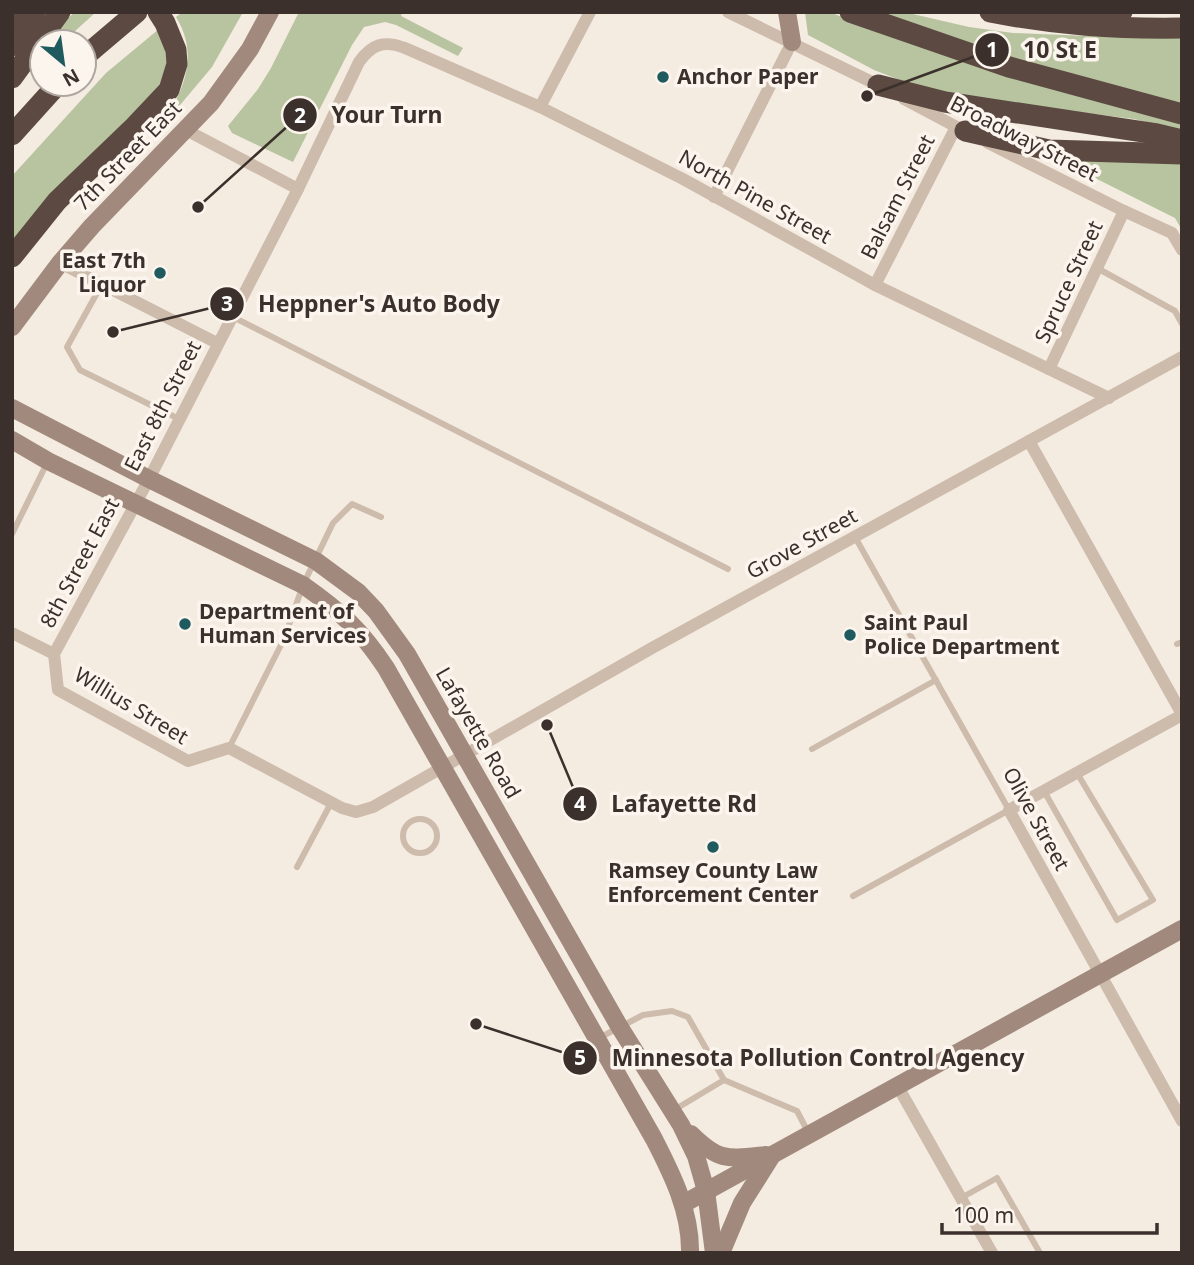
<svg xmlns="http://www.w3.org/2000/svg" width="1194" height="1265" viewBox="0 0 1194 1265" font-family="'Noto Sans',sans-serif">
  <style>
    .green { fill: #b8c4a0 }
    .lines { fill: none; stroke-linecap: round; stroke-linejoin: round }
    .lane { stroke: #cdbbac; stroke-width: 6 }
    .street { stroke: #cdbbac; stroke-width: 12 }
    .secondary { stroke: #a18a7d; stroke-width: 18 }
    .highway { stroke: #5c4a42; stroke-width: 21 }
    .poi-dot { fill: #1f5a5e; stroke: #fbf5ee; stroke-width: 2.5 }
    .labels { text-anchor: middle; stroke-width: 7; stroke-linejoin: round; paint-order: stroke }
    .poi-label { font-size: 21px; font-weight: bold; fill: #3b302b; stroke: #fbf5ee; text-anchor: start }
    .street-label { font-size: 21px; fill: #3b302b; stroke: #fbf5ee }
    .leader { fill: none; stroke: #3b302b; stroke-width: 2.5 }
    .callout-dot { fill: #3b302b; stroke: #fbf5ee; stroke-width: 2.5 }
    .mark-label { font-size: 21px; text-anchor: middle; font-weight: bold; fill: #fff }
    .callout-label { font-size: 23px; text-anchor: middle; font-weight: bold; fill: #3b302b; stroke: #fbf5ee; stroke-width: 7; stroke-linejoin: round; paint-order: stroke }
  </style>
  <rect width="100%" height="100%" fill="#f4ebe1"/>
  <g class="green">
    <polygon points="75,12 96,12 63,42 50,42 61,24"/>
    <path d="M183,12H243L212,67L175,111L172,108C189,77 195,48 176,17Z"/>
    <polygon points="299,12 402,12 401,16 463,48 458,56 396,25 385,22 364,27 352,45 293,162 232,133 228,126 258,89 271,68"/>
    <polygon points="805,12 829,12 908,42 1182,121 1182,131 1134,119 1022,105 987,104 900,80 874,70 808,35"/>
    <polygon points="866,12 904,12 969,27 1013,33 1088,36 1182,34 1182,108 1015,62"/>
    <polygon points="159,29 168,59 163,85 12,243 12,176 106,73"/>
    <polygon points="1064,157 1182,157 1182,230 1175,218 1061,161"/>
  </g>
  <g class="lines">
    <g class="lane">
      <polyline points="1097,268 1175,311 1182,324"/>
      <polyline points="102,284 67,347 80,370 179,419"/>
      <polyline points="231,316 728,569"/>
      <polyline points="12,534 47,463"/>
      <polyline points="1177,644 1182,642"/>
      <polyline points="229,748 284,639 303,585 333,523 352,504 381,517"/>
      <polyline points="812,749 936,680"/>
      <polyline points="1044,791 1117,920 1153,900 1077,773"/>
      <circle cx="420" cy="836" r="17"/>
      <polyline points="297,867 331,803"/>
      <polyline points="853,896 1009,810 855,537"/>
      <polyline points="599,1038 643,1015 672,1011 688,1017 724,1080 674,1110"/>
      <polyline points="724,1080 797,1111 808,1132"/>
      <polyline points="961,1198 997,1178 1040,1253"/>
    </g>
    <g class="street">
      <polyline points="728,12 882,87"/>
      <polyline points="904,99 968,133"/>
      <polyline points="540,107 590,12"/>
      <polyline points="186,130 298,189"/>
      <polyline points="988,143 1124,211 1172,233 1182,250"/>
      <polyline points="714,197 792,42"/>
      <polyline points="60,263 217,343"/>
      <polyline points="875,285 956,127"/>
      <polyline points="1049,369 1124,211"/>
      <polyline points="1029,441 1182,714"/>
      <polyline points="12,633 54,654 58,690 188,761 229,748 342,808 356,812 373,807 652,648 1182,357"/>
      <path d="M54,654L149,479L298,189L359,62C372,44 384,40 405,48L540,107L683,179L875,285L1109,398"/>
      <polyline points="1182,715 1009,810 1182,1121"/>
      <polyline points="897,1085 992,1253"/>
    </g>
    <g class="secondary">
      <polyline points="787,12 792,42"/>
      <polyline points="12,327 60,263 92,226 211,103 250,49 270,12"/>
      <polyline points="12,408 149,479 316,561 358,592 376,611 407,654 619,1026 681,1125 696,1156 706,1191 714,1253"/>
      <path d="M12,440L48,461L303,585C340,611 361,630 386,668L654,1139C672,1174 691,1212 690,1253"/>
      <path d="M691,1134C719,1162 728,1159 766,1155"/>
      <polyline points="683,1204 1182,929"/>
      <polyline points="721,1253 742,1203 771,1157"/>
    </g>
    <g class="highway">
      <polyline points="850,12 1009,67 1182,114"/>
      <path d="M990,12C1057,25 1114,29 1182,28"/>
      <polyline points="1079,15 1122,12"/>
      <polyline points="12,17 15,12"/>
      <polyline points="12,46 35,12"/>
      <polyline points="84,57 137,12"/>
      <polyline points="12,78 60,12"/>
      <polyline points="878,85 945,102 1157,134 1182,140"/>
      <polyline points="965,131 1049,150 1182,154"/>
      <polyline points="12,135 58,84"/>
      <polyline points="12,257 57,201 135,126 169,90 177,64 176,50 165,23 158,12"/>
    </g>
  </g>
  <g class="poi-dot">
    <circle cx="663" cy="77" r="7"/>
    <circle cx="160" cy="273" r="7"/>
    <circle cx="185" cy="624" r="7"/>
    <circle cx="850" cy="635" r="7"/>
    <circle cx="713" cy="847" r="7"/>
  </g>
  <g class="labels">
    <g class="poi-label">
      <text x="677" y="84">Anchor Paper</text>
      <text x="146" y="268" text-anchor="end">East 7th<tspan x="146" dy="24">Liquor</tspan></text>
      <text x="199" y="619">Department of<tspan x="199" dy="24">Human Services</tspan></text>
      <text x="864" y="630">Saint Paul<tspan x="864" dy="24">Police Department</tspan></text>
      <text x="713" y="878" text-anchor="middle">Ramsey County Law<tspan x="713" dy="24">Enforcement Center</tspan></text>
    </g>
    <g class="street-label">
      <text transform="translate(1024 139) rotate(27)" y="7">Broadway Street</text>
      <text transform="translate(128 156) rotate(-46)" y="7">7th Street East</text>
      <text transform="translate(755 197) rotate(29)" y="7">North Pine Street</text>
      <text transform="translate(898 197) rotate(-63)" y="7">Balsam Street</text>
      <text transform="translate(1069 282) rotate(-65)" y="7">Spruce Street</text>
      <text transform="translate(163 406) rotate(-63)" y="7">East 8th Street</text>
      <text transform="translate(802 544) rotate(-29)" y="7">Grove Street</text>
      <text transform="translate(80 563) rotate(-62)" y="7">8th Street East</text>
      <text transform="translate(131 706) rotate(31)" y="7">Willius Street</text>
      <text transform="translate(478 733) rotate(60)" y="7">Lafayette Road</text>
      <text transform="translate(1036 819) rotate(61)" y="7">Olive Street</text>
    </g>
  </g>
  <path class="leader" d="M867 96L992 50M198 207L300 115M113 332L227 304M547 725L580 804M476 1024L580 1058"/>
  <g class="callout-dot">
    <circle cx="867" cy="96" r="7"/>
    <circle cx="198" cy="207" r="7"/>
    <circle cx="113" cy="332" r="7"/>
    <circle cx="547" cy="725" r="7"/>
    <circle cx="476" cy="1024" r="7"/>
    <circle cx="992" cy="50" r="18"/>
    <circle cx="300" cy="115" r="18"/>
    <circle cx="227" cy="304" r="18"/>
    <circle cx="580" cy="804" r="18"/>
    <circle cx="580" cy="1058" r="18"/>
  </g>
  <g class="mark-label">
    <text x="992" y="57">1</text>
    <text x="300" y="123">2</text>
    <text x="227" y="311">3</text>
    <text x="580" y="811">4</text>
    <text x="580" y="1065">5</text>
  </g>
  <g class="callout-label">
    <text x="1060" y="58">10 St E</text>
    <text x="387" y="123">Your Turn</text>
    <text x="379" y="312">Heppner's Auto Body</text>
    <text x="684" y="812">Lafayette Rd</text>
    <text x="818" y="1066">Minnesota Pollution Control Agency</text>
  </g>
  <rect width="1194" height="1265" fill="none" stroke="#3b302b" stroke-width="28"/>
  <g transform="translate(63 63) rotate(151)"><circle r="33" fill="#fbf5ee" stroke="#aea6a0" stroke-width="2"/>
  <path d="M0-5L12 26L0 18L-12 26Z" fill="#1f5a5e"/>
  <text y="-10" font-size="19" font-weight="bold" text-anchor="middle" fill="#3b302b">N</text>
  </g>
  <path d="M942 1223v10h215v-10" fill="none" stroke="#3b302b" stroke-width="3.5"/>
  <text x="953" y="1223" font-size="21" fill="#3b302b" stroke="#fbf5ee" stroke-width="5" paint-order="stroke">100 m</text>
</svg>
